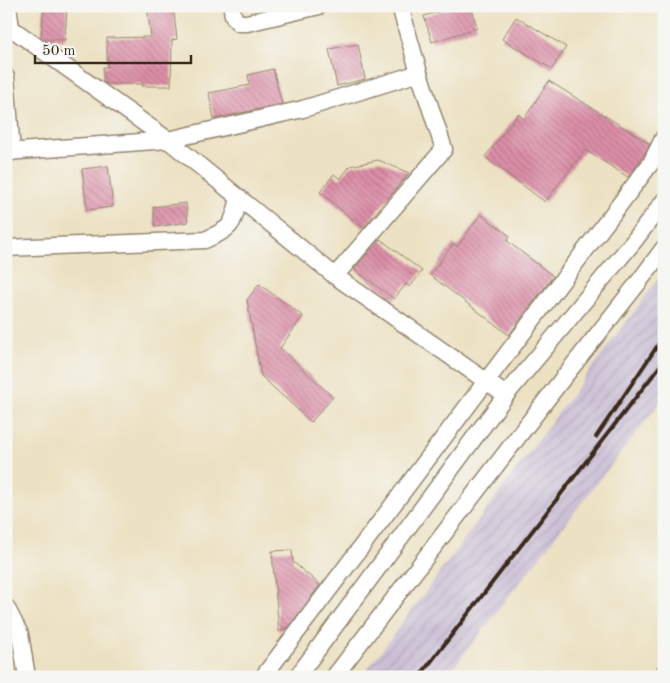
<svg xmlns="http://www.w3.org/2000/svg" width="670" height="683" viewBox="0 0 670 683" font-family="'Old Standard TT',serif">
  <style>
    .industrial { fill: url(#industrial-furrows) }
    .building { fill: url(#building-back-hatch) }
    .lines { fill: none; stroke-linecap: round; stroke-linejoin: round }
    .lane-casing { stroke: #948670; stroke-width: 11 }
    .street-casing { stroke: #948670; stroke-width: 19 }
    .lane { stroke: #fff; stroke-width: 9 }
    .street { stroke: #fff; stroke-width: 16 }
    .rail { stroke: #3b2a1e; stroke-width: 4 }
  </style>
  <defs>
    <pattern id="industrial-furrows" width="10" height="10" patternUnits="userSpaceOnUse" patternTransform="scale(1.25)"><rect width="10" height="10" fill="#cbbfd5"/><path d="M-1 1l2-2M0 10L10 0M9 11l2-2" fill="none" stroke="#afa4b6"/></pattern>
    <pattern id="building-back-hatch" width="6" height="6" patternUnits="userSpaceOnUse" patternTransform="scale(1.25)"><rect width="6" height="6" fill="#dc8fa8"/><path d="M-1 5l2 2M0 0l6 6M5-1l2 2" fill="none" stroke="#b47588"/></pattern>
  </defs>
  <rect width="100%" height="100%" fill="#f6f6f2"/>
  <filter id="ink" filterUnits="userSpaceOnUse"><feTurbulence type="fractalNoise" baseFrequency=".02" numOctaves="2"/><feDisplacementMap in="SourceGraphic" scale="10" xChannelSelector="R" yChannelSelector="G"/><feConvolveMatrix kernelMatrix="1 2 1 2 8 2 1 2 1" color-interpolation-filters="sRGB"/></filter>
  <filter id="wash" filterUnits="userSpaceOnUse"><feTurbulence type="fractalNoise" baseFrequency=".0096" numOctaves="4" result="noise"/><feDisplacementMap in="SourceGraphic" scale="20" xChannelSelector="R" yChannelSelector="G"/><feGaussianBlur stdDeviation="1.12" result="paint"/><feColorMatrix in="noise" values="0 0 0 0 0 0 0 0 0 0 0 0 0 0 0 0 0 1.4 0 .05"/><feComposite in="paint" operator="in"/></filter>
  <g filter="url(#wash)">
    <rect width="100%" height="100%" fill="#ece1c2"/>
    <polygon class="industrial" points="664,271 664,397 446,677 362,677"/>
    <g id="blocks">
      <g class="building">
        <polygon points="44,6 67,6 65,40 44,39 41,37"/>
        <polygon points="147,6 173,6 177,39 172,40 171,86 142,86 143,84 107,84 103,81 103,67 107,67 107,38 151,37"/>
        <polygon points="458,6 471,6 477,28 432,42 424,16"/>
        <polygon points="516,17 566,47 552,69 502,39"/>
        <polygon points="358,44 365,79 337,86 329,49"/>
        <polygon points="273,69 282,104 214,119 209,93 250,85 248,75"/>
        <polygon points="549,81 650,144 642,158 628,177 585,150 545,202 485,157 518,114 524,119"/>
        <polygon points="378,160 409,173 363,228 320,192 334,174 340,179 350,166"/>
        <polygon points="108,166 113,207 87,210 82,169"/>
        <polygon points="186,203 188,222 155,227 153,207"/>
        <polygon points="481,214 510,236 507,241 553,276 509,335 430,275 453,244 457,247"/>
        <polygon points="380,239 422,271 410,287 406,284 394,299 354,269"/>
        <polygon points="259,284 303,316 280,348 333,397 311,422 261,376 247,300"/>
        <polygon points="292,550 293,562 320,585 290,625 279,632 272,551"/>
      </g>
    </g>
  </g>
  <g filter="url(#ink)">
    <use href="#blocks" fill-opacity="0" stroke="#948670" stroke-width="1"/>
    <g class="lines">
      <defs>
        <polyline id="lane" points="657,677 664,666"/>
        <g id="street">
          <polyline points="8,6 11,28 168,140 335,276 506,395"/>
          <path d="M232,6C232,14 233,18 239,23H247L319,6"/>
          <polyline points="6,77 12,152"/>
          <polyline points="6,152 168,140 303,109 419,73"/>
          <path d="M6,248L205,240C233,227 232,227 239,198"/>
          <polyline points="335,276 444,149 419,73 400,6"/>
          <polyline points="6,607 20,634 27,677"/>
          <polyline points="263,677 651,163 664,137"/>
          <polyline points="297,677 506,395 634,241 664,201"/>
          <polyline points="334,677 560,382 638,283 664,248"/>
        </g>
      </defs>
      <use href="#lane" class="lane-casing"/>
      <use href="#street" class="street-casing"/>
      <use href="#lane" class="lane"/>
      <use href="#street" class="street"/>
      <g class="rail">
        <polyline points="596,437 664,336"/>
        <polyline points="419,677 664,361"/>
      </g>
    </g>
  </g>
  <rect width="670" height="683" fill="none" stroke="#f6f6f2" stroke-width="25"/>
  <path d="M35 55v8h156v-8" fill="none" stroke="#3b2a1e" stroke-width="2.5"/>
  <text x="42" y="55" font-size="15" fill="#3b2a1e" stroke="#f6f6f2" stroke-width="4" paint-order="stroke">50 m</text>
</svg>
